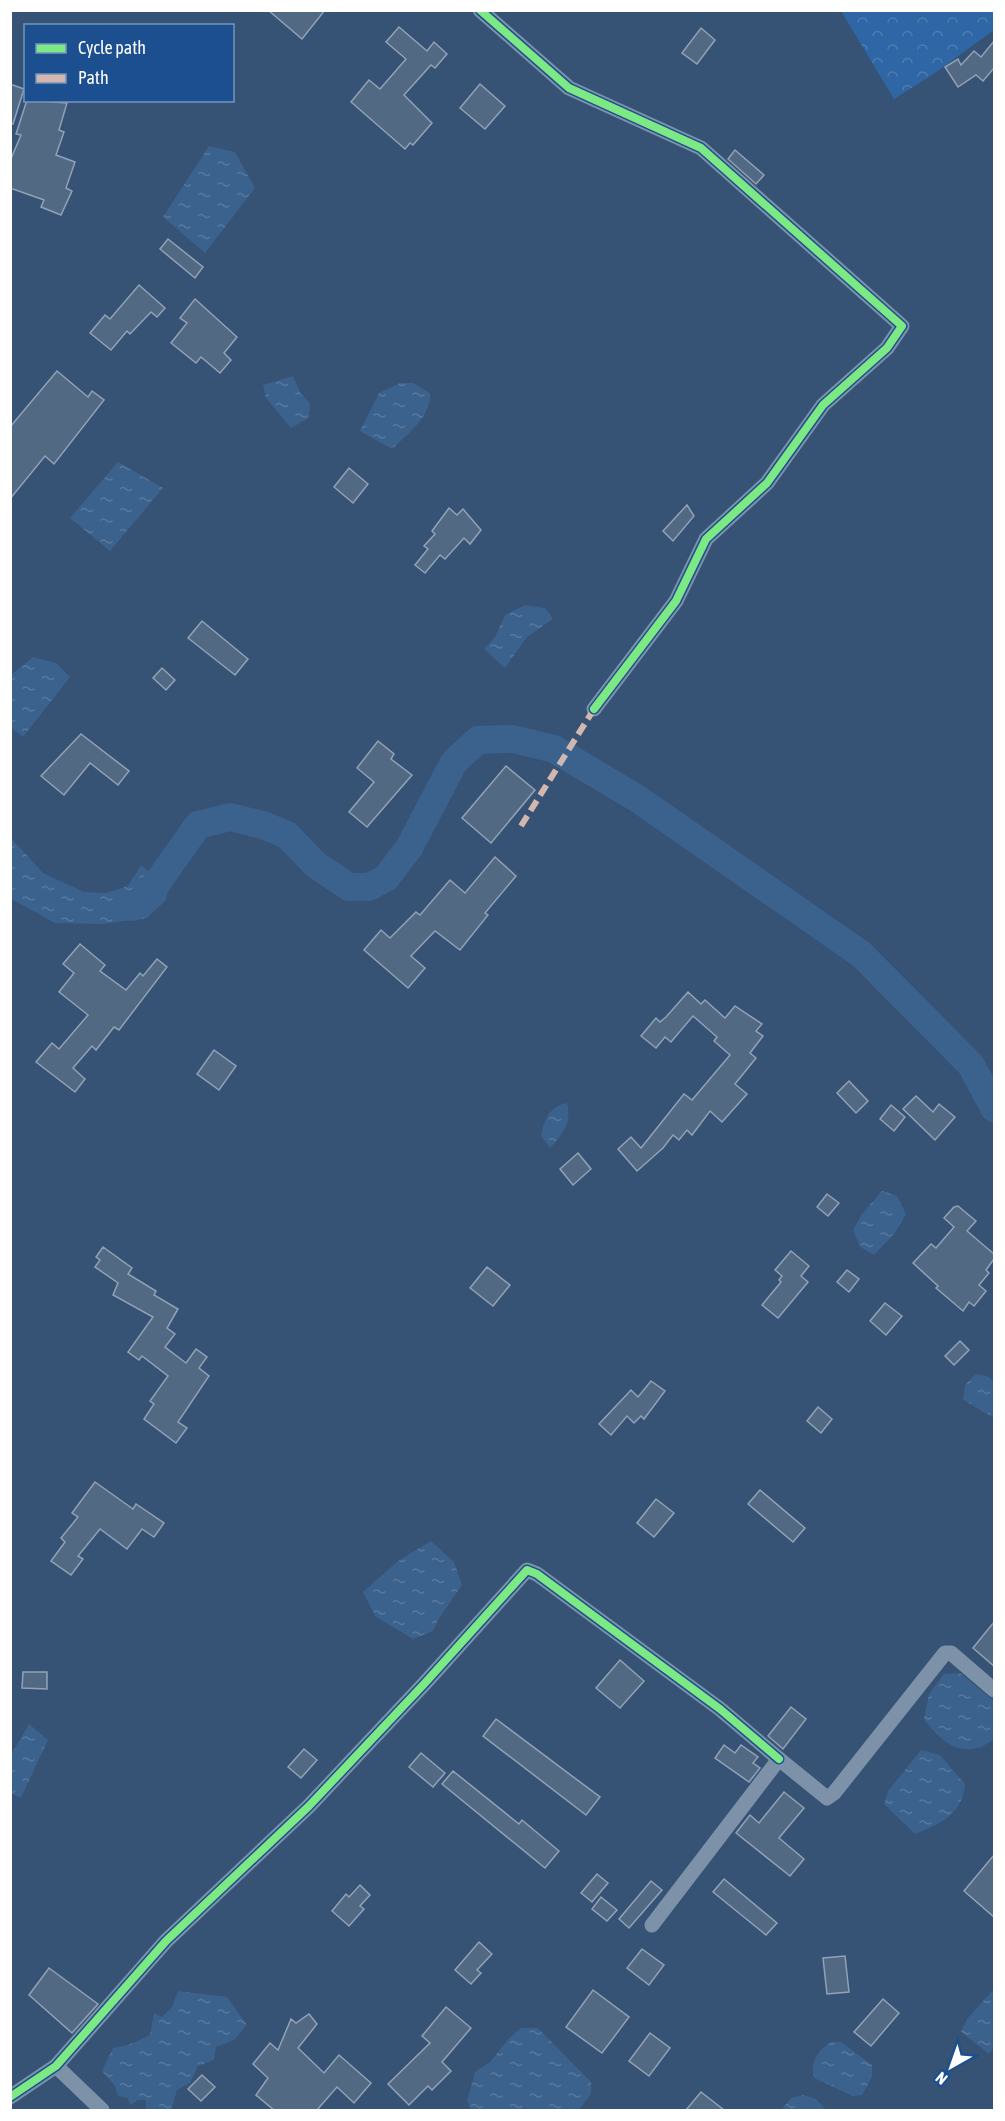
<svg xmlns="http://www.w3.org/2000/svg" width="1005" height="2121" viewBox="0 0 1005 2121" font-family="'Asap Condensed',sans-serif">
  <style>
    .forest { fill: url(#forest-crowns) }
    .water { fill: url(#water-ripples) }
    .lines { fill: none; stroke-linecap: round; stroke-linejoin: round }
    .river { stroke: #3b618d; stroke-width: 28 }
    .building { fill: #526984; stroke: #92a2b6; stroke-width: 1.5 }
    .minor { stroke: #7d92a8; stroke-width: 15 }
    .quiet { stroke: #d1b7ad; stroke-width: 6; stroke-dasharray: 12 6; stroke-linecap: butt }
    .cycleway-casing { stroke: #1b4f8f; stroke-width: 11 }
    .cycleway { stroke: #7ce984; stroke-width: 8 }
  </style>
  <defs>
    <pattern id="forest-crowns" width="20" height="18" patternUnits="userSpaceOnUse" patternTransform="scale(1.5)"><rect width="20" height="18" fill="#2f66a5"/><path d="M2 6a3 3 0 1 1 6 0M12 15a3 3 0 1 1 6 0" fill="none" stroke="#4e7db2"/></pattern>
    <pattern id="water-ripples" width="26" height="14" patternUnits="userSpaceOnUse" patternTransform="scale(1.5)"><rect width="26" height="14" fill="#3b618d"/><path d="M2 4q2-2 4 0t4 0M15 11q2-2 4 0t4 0" fill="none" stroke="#58799e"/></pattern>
  </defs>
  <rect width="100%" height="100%" fill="#365274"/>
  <polygon class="forest" points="841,11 994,11 994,30 932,75 894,99"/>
  <g class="water">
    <polygon points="209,146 235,152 255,188 205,253 163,217"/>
    <polygon points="293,376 301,394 310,403 309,418 291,428 266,398 263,385"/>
    <path d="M400,383H413L430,393C432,416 407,435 392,449L360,431L379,393Z"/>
    <polygon points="118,462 163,488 110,551 70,518"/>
    <polygon points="525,605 545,608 553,619 527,637 505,668 484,649 495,637 505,615"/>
    <polygon points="33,657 56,663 70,677 23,737 11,728 11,675"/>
    <polygon points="11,838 43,873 84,892 106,893 128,886 141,865 169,889 165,901 147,918 102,924 55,923 11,899"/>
    <path d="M567,1103C572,1121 563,1135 550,1148L541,1136C544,1119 550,1106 567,1103Z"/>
    <polygon points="882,1191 897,1196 906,1214 895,1233 874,1255 860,1247 853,1230 862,1214"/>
    <polygon points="976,1374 989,1377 994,1383 994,1418 963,1400 965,1385"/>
    <polygon points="431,1541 454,1562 462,1585 438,1620 433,1631 413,1639 375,1616 363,1592 398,1561"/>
    <path d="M960,1673L994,1701V1739C965,1761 943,1745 924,1719L929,1694L944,1674Z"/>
    <polygon points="29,1724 48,1740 21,1798 11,1793 11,1755"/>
    <path d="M921,1750L940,1755L965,1784C963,1814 940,1824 915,1834L884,1804L888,1791Z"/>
    <polygon points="994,1989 994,2047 989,2054 961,2032 967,2019"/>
    <polygon points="178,1991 227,1997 247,2025 234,2040 216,2047 214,2060 198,2066 190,2083 177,2090 171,2110 146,2110 146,2100 138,2100 131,2105 127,2098 118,2096 115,2086 102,2071 113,2048 128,2045 150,2035 154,2013 162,2017 172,2007"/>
    <polygon points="521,2028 538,2028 591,2082 591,2094 579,2110 471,2110 467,2101 475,2072 490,2062 510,2037"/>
    <path d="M831,2042H841L872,2065V2077L862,2095L853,2096L814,2078C810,2060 817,2052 831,2042Z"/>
    <polygon points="803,2095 816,2099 826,2110 781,2110 791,2098"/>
  </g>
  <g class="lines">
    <polyline class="river" points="133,907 145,900 198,825 230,817 263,825 287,835 316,865 349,887 369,887 386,878 409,848 454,762 478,740 513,739 554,749 638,799 861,954 971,1065 994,1108"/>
  </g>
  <g class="building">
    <polygon points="268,10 325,10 302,39"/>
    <polygon points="399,27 427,51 434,42 447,54 435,68 431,65 404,95 432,123 413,145 410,143 405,149 351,102 369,80 380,89 406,59 386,42"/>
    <polygon points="701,28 715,40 697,64 682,53"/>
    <polygon points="994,41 994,68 983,81 976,75 958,87 945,67 958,59 961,65 974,51 981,57"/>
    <polygon points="10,84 24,89 13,124 10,123"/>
    <polygon points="480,84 505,106 485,129 460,108"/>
    <polygon points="27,100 67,103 59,130 64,132 56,155 75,162 66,188 72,191 61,215 41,207 44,200 10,188 10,161 21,135 16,134"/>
    <polygon points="735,150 764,175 756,184 728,159"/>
    <polygon points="168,239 203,267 195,278 160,249"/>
    <polygon points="139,285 165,308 157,317 151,312 130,334 127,331 111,350 90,333 105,315 110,319"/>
    <polygon points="195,299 237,337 224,353 231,360 220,373 201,357 196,363 171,343 187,323 180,318"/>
    <polygon points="57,371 88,397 92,391 104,400 54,464 45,456 10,499 10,427"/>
    <polygon points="349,468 368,484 353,503 334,487"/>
    <polygon points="687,505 694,516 673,541 663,531"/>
    <polygon points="449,508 457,515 463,509 481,530 470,544 464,538 445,559 440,555 425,573 415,565 428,549 424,546 435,534 432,531"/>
    <polygon points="202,621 248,659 235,675 188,638"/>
    <polygon points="162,668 175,680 166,690 153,678"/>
    <polygon points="81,734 129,771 118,785 90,763 64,795 41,776"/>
    <polygon points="378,741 394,754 391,759 412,775 367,827 349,812 374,782 357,768"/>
    <polygon points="506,766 535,790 491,843 462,818"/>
    <polygon points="495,857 516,876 485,913 488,915 460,950 435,931 411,956 425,968 408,988 364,950 381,930 390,938 416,912 420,915 450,880 465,893"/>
    <polygon points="80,944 105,965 100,971 126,990 140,973 143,976 157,959 167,967 119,1030 114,1027 96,1050 92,1046 73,1068 85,1079 75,1092 36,1062 52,1043 59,1049 88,1015 59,992 74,973 63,964"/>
    <polygon points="688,992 701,1004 705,1000 725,1018 735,1006 762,1024 756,1031 763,1036 750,1053 756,1058 735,1084 747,1094 722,1122 710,1111 692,1135 687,1130 679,1140 673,1135 663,1148 637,1171 618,1149 631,1137 641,1148 684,1094 692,1100 730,1055 714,1041 717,1037 693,1016 671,1042 665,1037 656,1048 641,1036 656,1018 660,1022 666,1017"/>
    <polygon points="214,1050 236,1066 219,1090 197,1074"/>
    <polygon points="849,1081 868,1101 856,1113 837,1093"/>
    <polygon points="916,1096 933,1112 939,1104 955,1117 935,1140 903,1109"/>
    <polygon points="891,1105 905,1117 894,1131 880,1119"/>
    <polygon points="578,1153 591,1169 573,1185 560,1169"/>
    <polygon points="827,1194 839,1203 828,1216 817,1207"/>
    <polygon points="958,1206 976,1221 967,1231 994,1254 994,1259 986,1270 989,1273 979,1285 986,1291 974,1306 969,1302 963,1311 936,1288 938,1286 913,1263 931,1244 936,1248 954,1227 944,1218 954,1207"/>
    <polygon points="103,1247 132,1268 128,1274 156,1291 154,1295 178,1309 167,1328 175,1334 165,1347 186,1363 196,1349 207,1357 199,1368 209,1376 178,1422 187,1428 176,1443 144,1419 154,1404 150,1401 168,1376 142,1356 139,1360 128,1352 153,1317 113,1295 118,1283 95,1267 100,1260 96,1257"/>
    <polygon points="791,1251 809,1266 801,1276 808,1282 778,1318 762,1305 781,1282 779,1280 782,1276 775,1270"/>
    <polygon points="487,1267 510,1285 493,1306 470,1288"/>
    <polygon points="847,1270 859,1279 849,1292 837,1282"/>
    <polygon points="885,1303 902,1316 886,1335 870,1321"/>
    <polygon points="960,1341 969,1350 954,1365 945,1356"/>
    <polygon points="651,1381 665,1391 644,1419 641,1416 634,1423 627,1416 611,1435 599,1424 631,1390 638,1397"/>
    <polygon points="818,1407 832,1419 821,1433 807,1421"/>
    <polygon points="95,1482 133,1509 136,1504 164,1523 154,1537 142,1529 127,1549 100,1529 78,1556 83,1559 71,1575 51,1561 65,1542 61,1538 78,1517 72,1513"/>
    <polygon points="760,1490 805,1528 793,1542 748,1504"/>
    <polygon points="656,1499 674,1513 654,1537 637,1523"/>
    <polygon points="994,1622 994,1666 973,1648"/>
    <polygon points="620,1660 644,1681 620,1708 596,1688"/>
    <polygon points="23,1672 47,1672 47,1689 22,1688"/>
    <polygon points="791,1707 806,1719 783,1749 768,1736"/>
    <polygon points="496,1719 600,1797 586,1815 483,1736"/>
    <polygon points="724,1745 735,1753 741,1745 758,1757 753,1763 760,1768 749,1782 715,1758"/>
    <polygon points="304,1749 317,1760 301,1778 288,1767"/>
    <polygon points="421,1753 445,1773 433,1787 409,1767"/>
    <polygon points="453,1771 519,1824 522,1820 559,1851 545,1868 442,1784"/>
    <polygon points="784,1792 804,1808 779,1838 804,1859 790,1876 736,1833 750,1815 759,1823"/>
    <polygon points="994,1855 994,1917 964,1891"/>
    <polygon points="597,1874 608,1883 592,1902 581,1893"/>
    <polygon points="724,1879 777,1923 766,1935 713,1892"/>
    <polygon points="651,1881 662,1890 629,1928 619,1919"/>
    <polygon points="360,1885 370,1895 360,1906 364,1909 349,1926 332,1911 346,1894 349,1897"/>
    <polygon points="601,1897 617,1910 607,1921 592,1909"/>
    <polygon points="479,1942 492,1954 477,1970 481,1973 471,1984 455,1970"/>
    <polygon points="642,1949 664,1965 649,1985 627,1968"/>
    <polygon points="845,1956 849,1992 827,1994 823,1958"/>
    <polygon points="49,1968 98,2004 72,2033 29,1995"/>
    <polygon points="593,1990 629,2017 602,2053 566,2027"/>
    <polygon points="883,1999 899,2013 871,2046 854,2032"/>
    <polygon points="446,2007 471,2028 442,2062 451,2071 432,2090 428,2086 409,2105 388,2084 430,2043 422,2036"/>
    <polygon points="309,2014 317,2024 298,2048 324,2073 339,2055 371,2083 354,2103 337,2087 317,2110 274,2110 256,2095 268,2078 253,2064 270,2043 278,2050 291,2019 296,2023"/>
    <polygon points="650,2033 670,2048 649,2076 629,2061"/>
    <polygon points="202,2075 215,2087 201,2101 188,2089"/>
    <polygon points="701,2092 724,2110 686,2110"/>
  </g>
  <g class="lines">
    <g class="minor">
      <polyline points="480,10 569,88 701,148 902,326 887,348 823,405 767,483 706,539 676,601 594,709"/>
      <polyline points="652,1925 779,1759 827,1798 834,1793 945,1653 951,1653 994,1690"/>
      <polyline points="56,2066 102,2110"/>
      <polyline points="10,2097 56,2066 166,1941 309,1806 425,1683 527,1570 537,1574 720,1709 779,1759"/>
    </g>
    <polyline class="quiet" points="521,826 594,709"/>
    <defs>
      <g id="cycleway">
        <polyline points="480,10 569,88 701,148 902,326 887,348 823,405 767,483 706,539 676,601 594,709"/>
        <polyline points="10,2097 56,2066 166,1941 309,1806 425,1683 527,1570 537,1574 720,1709 779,1759"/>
      </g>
    </defs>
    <use href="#cycleway" class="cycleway-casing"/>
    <use href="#cycleway" class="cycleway"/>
  </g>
  <rect width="1005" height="2121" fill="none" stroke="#ffffff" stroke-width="24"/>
  <rect x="24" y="24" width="210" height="78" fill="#1b4f8f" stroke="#7695bc" stroke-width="1.5"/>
  <rect x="36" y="44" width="30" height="9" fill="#7ce984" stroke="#7695bc" stroke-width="1.5"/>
  <text x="78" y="54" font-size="18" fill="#ffffff">Cycle path</text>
  <rect x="36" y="74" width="30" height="9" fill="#d1b7ad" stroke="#7695bc" stroke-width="1.5"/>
  <text x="78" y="84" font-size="18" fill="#ffffff">Path</text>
  <g transform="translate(951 2067) rotate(220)" stroke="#1b4f8f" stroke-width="4.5" paint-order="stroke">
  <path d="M0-4.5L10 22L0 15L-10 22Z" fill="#ffffff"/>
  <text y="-9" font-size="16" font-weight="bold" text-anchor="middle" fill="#ffffff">N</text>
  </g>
</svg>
